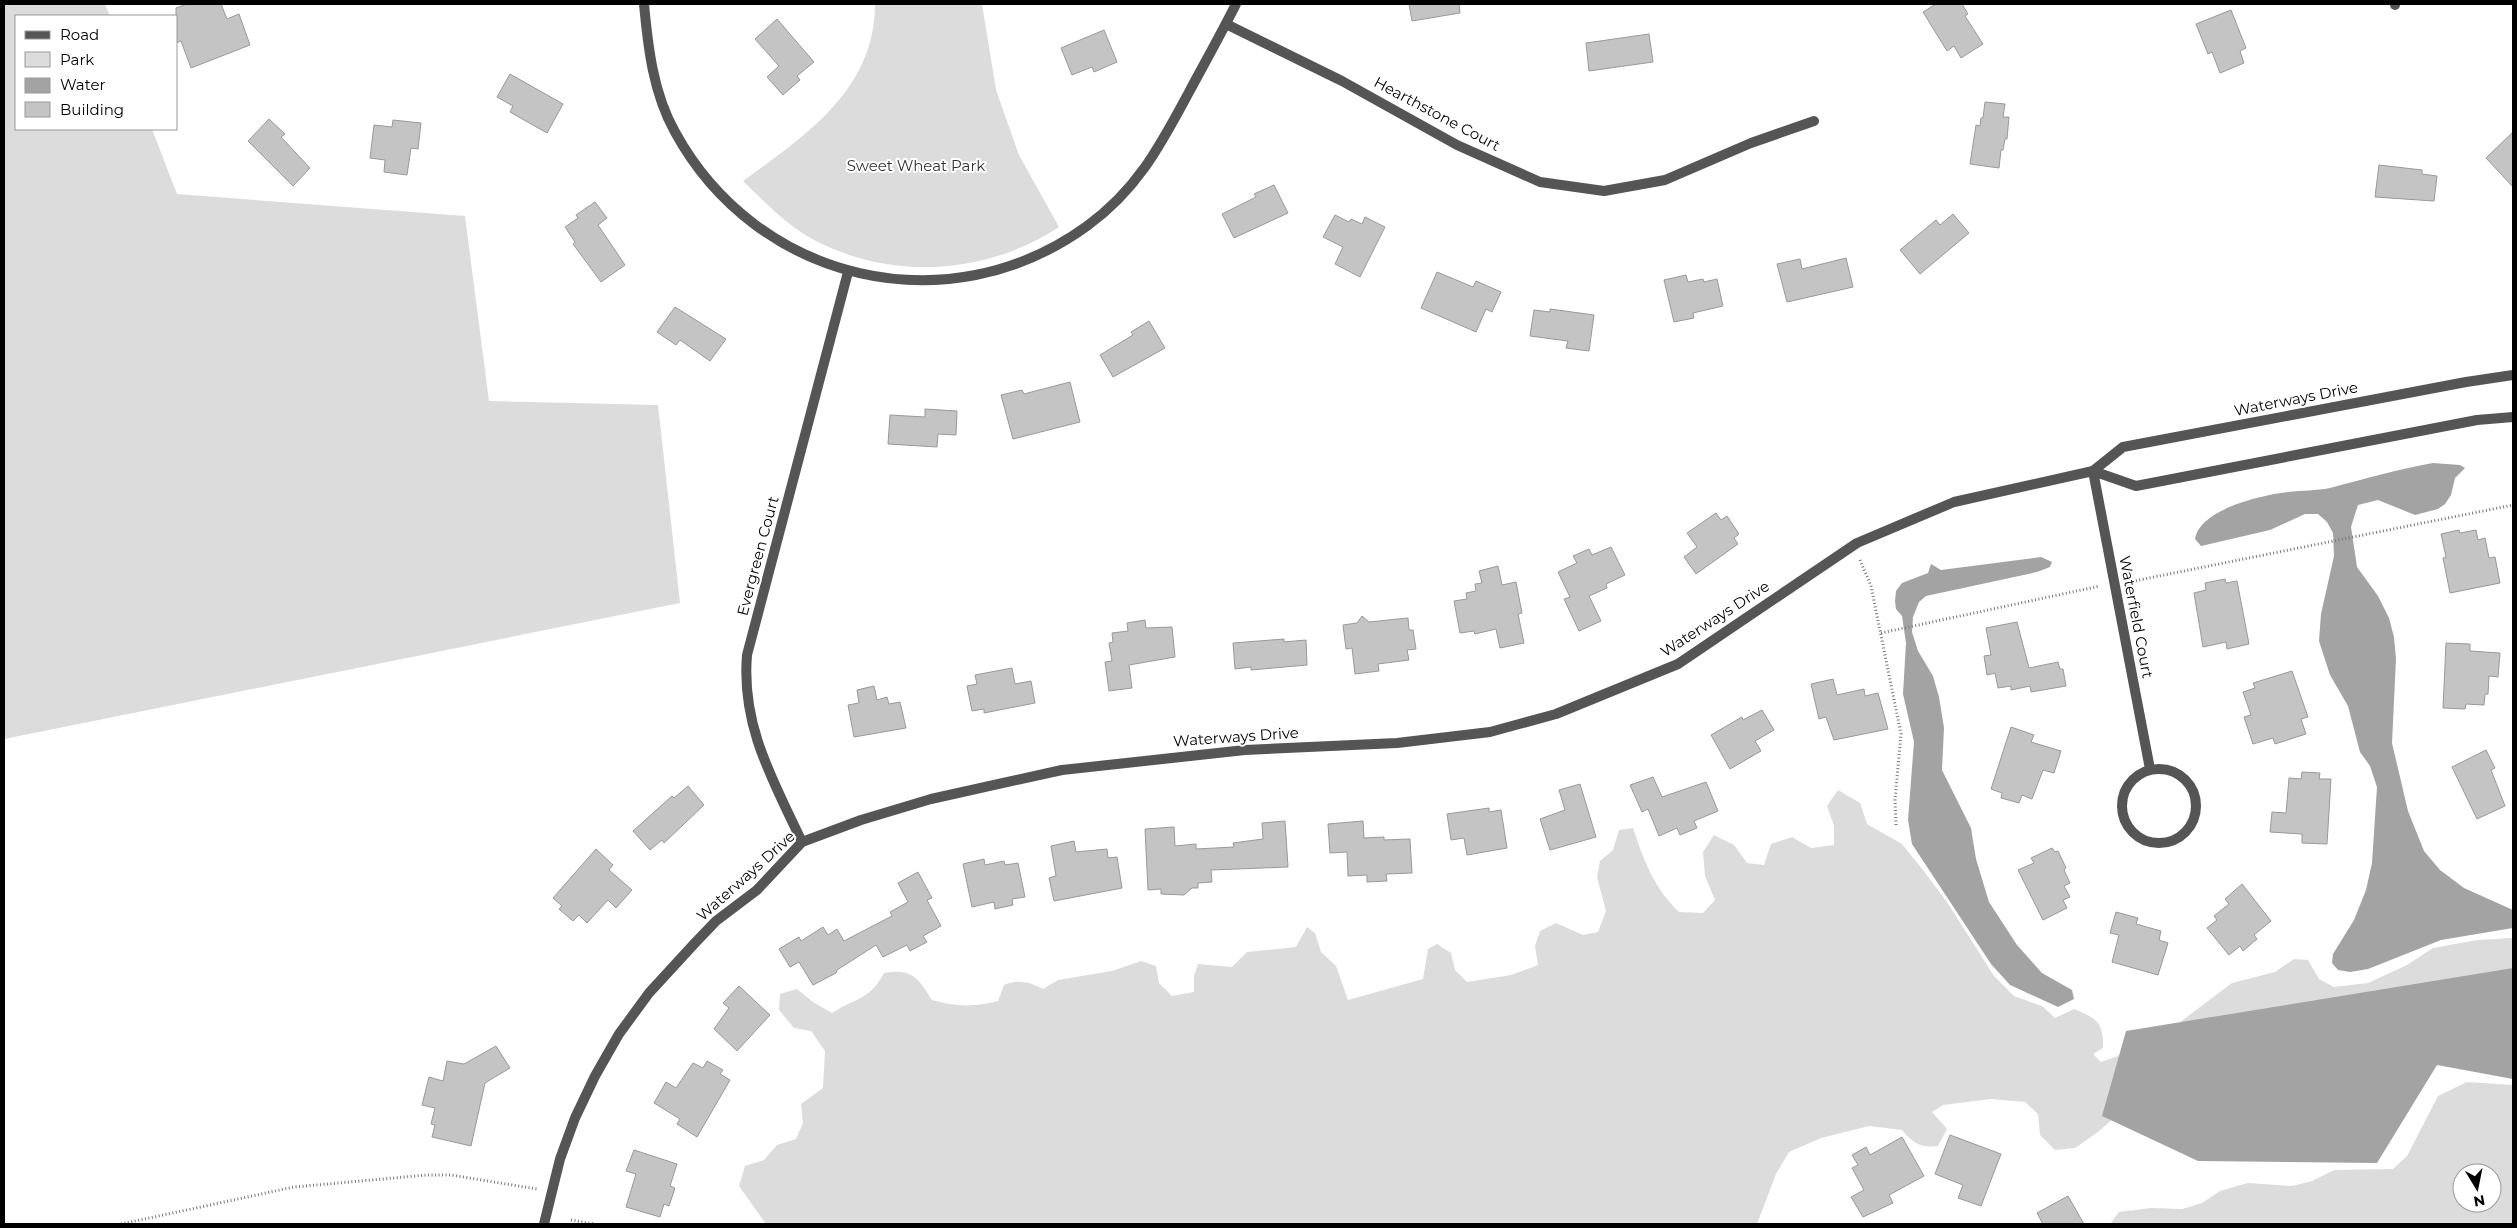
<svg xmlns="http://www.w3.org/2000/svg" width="2517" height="1228" viewBox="0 0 2517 1228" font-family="Montserrat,sans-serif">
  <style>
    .green { fill: #dcdcdc; fill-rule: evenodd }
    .water { fill: #a3a3a3 }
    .building { fill: #c4c4c4; stroke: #999 }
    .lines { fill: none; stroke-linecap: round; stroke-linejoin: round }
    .path { stroke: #777; stroke-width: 3; stroke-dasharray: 1 2.5; stroke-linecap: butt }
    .minor { stroke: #555; stroke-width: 10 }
    .labels { text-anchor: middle; stroke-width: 4; stroke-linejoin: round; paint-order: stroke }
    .street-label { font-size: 15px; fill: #000; stroke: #fff }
    .park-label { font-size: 15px; fill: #333; stroke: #fff }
  </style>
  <rect width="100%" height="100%" fill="#fff"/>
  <g class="green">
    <polygon points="4,4 105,4 110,16 16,16 16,129 152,129 177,194 465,216 489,401 658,405 680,603 4,739"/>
    <path d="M875,4H982L996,90L1019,155L1059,227C988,274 893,281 816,241C787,226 766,203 743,181C805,136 875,90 875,4Z"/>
    <path d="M1838,790L1860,803L1867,824L1902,844L1923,870L1947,902L1994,976L2014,996L2042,1006L2055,1018L2074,1009C2096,1018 2104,1022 2103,1048L2093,1054L2101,1062L2132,1051L2167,1032L2232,983L2275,972L2294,959L2308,960L2319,979L2334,987L2368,983L2407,965L2433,948L2477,940L2513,938V1000L2122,1111L2098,1132L2075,1148L2055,1150L2040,1135L2038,1114L2025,1102L1991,1099L1943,1105L1932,1112L1947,1129L1938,1146C1920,1148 1913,1143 1902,1130L1869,1126L1821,1138L1789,1152L1776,1174L1757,1224H766L739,1186L745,1166L764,1160L777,1145L796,1139L803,1123L801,1104L823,1088L825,1051L811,1031L794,1028L779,1010L780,994L797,989L813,1002L832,1013C855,998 870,1000 884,973C911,968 918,977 932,1000C955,1007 975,1007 998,1001L1004,985C1019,979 1029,982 1043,989L1058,980L1112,971L1141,961L1156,966L1159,983L1172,996L1194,992V976L1198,964L1232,967L1247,952L1296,947L1307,927L1315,933L1321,952L1336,966L1348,1000L1423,979L1428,949L1437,944L1451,953L1455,970L1467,982L1511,975L1538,965L1535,946L1540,931L1556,923L1583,935L1598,932L1606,911L1597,877L1600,861L1613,850L1619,830L1633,828C1644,861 1654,888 1679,912L1703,913L1715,900L1705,876L1703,852L1714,835L1734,845L1747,863L1764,865L1771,844L1792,837L1811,848L1834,845V826L1827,806Z"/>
    <path d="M2467,1082L2513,1085V1224H2110L2119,1212L2151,1208L2182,1209L2202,1203L2220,1191L2248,1183L2292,1186L2312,1181L2334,1170L2393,1169L2407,1156L2438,1096ZM2462,1173H2492V1203H2462Z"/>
  </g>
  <g class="water">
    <path d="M2433,463L2460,465L2465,468L2455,478L2451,495L2445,504L2438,509L2415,515L2378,500L2358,505L2351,527L2357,567L2378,596L2389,618L2394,637L2396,659L2392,743L2408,811L2424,851L2440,870L2464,888L2513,910V928L2441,940L2368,969L2350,972L2338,970L2332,963L2333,954L2354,920L2366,890L2372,863L2377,787L2370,766L2360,752L2348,706L2330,675L2319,641L2321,614L2334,556L2333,533L2327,522L2318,514H2305L2270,530L2201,546L2195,539C2200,509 2262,495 2288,492C2302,490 2316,491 2330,488C2364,479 2398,469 2433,463Z"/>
    <polygon points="2041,557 2052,562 2050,567 2037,572 1926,596 1919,602 1913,617 1912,632 1918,651 1933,676 1939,697 1944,728 1942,770 1971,828 1976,859 1989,902 2017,945 2042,973 2072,990 2074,999 2058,1007 2010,985 1991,964 1912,844 1908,820 1914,742 1903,694 1906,643 1902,616 1896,609 1895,601 1896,591 1902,583 1928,573 1931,564 1941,570"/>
    <polygon points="2513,968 2513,1079 2437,1065 2377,1163 2198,1161 2102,1116 2126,1031"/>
  </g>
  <g class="building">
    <polygon points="187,4 221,4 227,19 239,14 250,45 191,68 181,41 176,43 176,8"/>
    <polygon points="1409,4 1459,4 1460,13 1412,21"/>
    <polygon points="1936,4 1962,4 1968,14 1965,16 1983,44 1961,58 1954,46 1947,51 1923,12"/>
    <polygon points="2231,10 2246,48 2240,51 2244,63 2220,73 2212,52 2208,54 2196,24"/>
    <polygon points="777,19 814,62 797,76 800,80 783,95 767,77 779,66 755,39"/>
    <polygon points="1104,30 1117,62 1094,72 1092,67 1072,75 1061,48"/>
    <polygon points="1649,34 1653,62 1589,71 1586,43"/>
    <polygon points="510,74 563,104 547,133 510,112 513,106 497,97"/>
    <polygon points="1985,102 2005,104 2003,117 2009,117 2007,139 2005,139 2003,150 2001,150 1999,168 1970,164 1976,125 1980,126 1981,118 1983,118"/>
    <polygon points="269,119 285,134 281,137 310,168 293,186 248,141"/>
    <polygon points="393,120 421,123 418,149 411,148 407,175 384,172 385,160 370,158 374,125 392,127"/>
    <polygon points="2513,132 2513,187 2486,158"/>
    <polygon points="2379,165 2422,170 2422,174 2437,176 2434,201 2375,197"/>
    <polygon points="1274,185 1288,213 1234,238 1222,214 1256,197 1254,194"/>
    <polygon points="595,202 607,218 598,225 625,265 601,282 573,244 575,242 565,227 578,218 576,215"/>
    <polygon points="1953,214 1969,233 1920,274 1900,250 1936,220 1940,225"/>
    <polygon points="1335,215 1349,222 1351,219 1362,224 1365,217 1385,227 1360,277 1335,264 1343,247 1323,237"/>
    <polygon points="1846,258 1853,287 1787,302 1777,264 1800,259 1802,269"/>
    <polygon points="1437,272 1473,287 1476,281 1501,292 1492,312 1486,309 1476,332 1421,308"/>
    <polygon points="1686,275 1688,282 1703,279 1704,282 1717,279 1723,306 1693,313 1694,318 1674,322 1664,280"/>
    <polygon points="675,307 726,339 710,361 680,340 676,345 657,332"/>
    <polygon points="1550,309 1594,315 1589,351 1566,348 1568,341 1530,336 1534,310 1550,312"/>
    <polygon points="1149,321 1165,348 1113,377 1100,355 1133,335 1131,332"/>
    <polygon points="1070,382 1080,422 1013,439 1001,395 1022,390 1024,394"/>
    <polygon points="925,409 957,411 956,435 938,434 937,447 888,444 890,415 925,417"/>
    <polygon points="1716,513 1721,520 1727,516 1739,534 1734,538 1738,544 1696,574 1684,557 1697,547 1687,533"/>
    <polygon points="2459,530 2460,533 2476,530 2478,540 2485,538 2489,558 2495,557 2500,583 2450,593 2443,558 2446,557 2441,534"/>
    <polygon points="1611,547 1625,575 1606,584 1607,588 1589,596 1601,621 1579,631 1564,599 1570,597 1558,572 1577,563 1573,556 1589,549 1592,555"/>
    <polygon points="1498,566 1502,585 1516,582 1522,613 1518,614 1524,643 1500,648 1496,629 1475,634 1474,631 1460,633 1454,601 1467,599 1466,593 1476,591 1475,584 1482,583 1479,571"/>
    <polygon points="2225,579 2226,583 2237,581 2249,644 2227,649 2226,642 2203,647 2194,593 2206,590 2205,583"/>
    <polygon points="1362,616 1369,622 1408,618 1409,630 1413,630 1416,649 1407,650 1409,660 1378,664 1379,671 1355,674 1352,648 1346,649 1343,625 1357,623"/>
    <polygon points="1145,620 1146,628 1172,627 1175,657 1129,665 1132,688 1109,691 1105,662 1112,661 1109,643 1113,642 1112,633 1128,631 1127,623"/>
    <polygon points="2017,622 2029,668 2058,662 2060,669 2063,669 2066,686 2031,692 2030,686 2011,690 2011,686 1998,688 1995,673 1987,675 1984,656 1991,655 1986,628"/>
    <polygon points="1284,639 1284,642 1306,640 1307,665 1251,670 1251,667 1235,669 1233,643"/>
    <polygon points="2446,643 2470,644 2470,651 2500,653 2498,677 2489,676 2488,694 2485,694 2484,705 2466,704 2465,709 2443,708"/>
    <polygon points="1012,668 1015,684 1031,681 1035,703 984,713 984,709 972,711 967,686 977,684 975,675"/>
    <polygon points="2292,671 2308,717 2301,719 2306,734 2275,744 2273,738 2253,744 2244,717 2251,715 2243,692 2255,688 2253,683"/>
    <polygon points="1833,679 1837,695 1864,689 1865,696 1878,693 1888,729 1834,740 1826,717 1819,719 1811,684"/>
    <polygon points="874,686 877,700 887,697 889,704 900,702 906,728 854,737 848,705 859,703 857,690"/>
    <polygon points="1762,710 1774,730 1755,741 1761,751 1730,769 1711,735 1742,717 1743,720"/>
    <polygon points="2011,727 2034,735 2031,742 2061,751 2054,773 2043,770 2032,799 2022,795 2019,803 2001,798 2002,793 1991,789"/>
    <polygon points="2486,750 2495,768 2491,770 2505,806 2477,819 2452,767"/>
    <polygon points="2302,772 2320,773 2319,779 2331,779 2327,844 2302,843 2302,834 2270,832 2272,812 2286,813 2289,778 2301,779"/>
    <polygon points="1653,777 1662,797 1706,782 1718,811 1694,821 1697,828 1680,835 1677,828 1659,836 1648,809 1642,812 1630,785"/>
    <polygon points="1580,784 1596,837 1550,850 1540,819 1565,810 1559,790"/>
    <polygon points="688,786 704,805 664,843 662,840 650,850 633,831 672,796 674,798"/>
    <polygon points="1489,808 1489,812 1501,810 1507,848 1467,855 1464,838 1451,840 1447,814"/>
    <polygon points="1285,821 1288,867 1211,870 1212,882 1198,883 1198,888 1192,888 1184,895 1161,894 1161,889 1148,890 1145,829 1174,827 1175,846 1196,844 1196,849 1234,847 1233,843 1263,839 1262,823"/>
    <polygon points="1363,821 1364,838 1384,837 1384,840 1410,839 1412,873 1386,874 1387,881 1367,882 1367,875 1348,876 1347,852 1330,853 1328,824"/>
    <polygon points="1074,841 1076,852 1107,849 1108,858 1117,857 1122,888 1054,901 1049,878 1056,876 1051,846"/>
    <polygon points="2052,848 2055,852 2058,851 2066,868 2064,870 2070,883 2064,886 2070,897 2063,900 2067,908 2043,920 2018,870 2034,863 2031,858"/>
    <polygon points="596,849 613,865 609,870 632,890 616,908 608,900 587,923 579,915 573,921 559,909 562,906 553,898"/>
    <polygon points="984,859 985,865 1004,861 1005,865 1018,863 1025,897 1012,899 1013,905 995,909 994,902 972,907 963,864"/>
    <polygon points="918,872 932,898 927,900 941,926 923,936 927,942 910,951 907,945 883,957 876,945 837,970 836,973 813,985 799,962 790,967 779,949 799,937 801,941 823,927 828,935 837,929 844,941 892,916 890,912 908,902 898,883"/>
    <polygon points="2242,884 2271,921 2254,935 2257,939 2243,951 2240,946 2229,955 2207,928 2217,920 2214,916 2229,904 2225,899"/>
    <polygon points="2116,912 2138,918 2136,924 2161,931 2159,940 2168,943 2158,975 2112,962 2119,935 2110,933"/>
    <polygon points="739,986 770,1015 737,1051 714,1029 729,1008 723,1003"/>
    <polygon points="496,1046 510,1068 485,1083 471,1146 432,1137 435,1125 431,1124 435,1108 422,1105 429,1077 443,1081 447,1061 464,1064"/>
    <polygon points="707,1061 723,1070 720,1074 730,1080 697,1137 677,1124 680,1119 654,1103 666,1082 676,1088 693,1063 703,1068"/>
    <polygon points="1950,1135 2001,1154 1981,1206 1958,1198 1963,1185 1935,1174"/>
    <polygon points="1902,1137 1924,1176 1889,1195 1893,1203 1863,1217 1851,1197 1864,1190 1852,1168 1858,1165 1852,1155 1866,1147 1870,1155"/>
    <polygon points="634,1150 677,1164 670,1186 675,1188 669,1206 664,1204 660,1217 626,1207 636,1174 626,1171"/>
    <polygon points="2068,1196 2084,1224 2043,1224 2037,1213"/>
  </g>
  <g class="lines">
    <g class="path">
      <polyline points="1860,560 1871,586 1901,734 1895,800 1896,825"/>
      <polyline points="2129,582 2513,505"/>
      <polyline points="1881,633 2100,586"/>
      <polyline points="571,1220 594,1224"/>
      <polyline points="121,1224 294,1187 427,1175 451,1175 537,1189"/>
    </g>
    <g class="minor">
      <path d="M644,4C648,47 653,93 675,132C757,282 948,327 1087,226C1137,190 1160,146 1188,94C1204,64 1221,34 1236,4"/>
      <polyline points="2395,4 2395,5"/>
      <polyline points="1226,24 1342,81 1457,145 1540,182 1604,191 1665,180 1751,143 1814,121"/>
      <polyline points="2093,471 2136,486 2477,420 2513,417"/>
      <polyline points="2093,471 2150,769"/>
      <circle cx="2159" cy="806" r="37"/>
      <path d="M802,842C773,780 741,726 747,655L848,272"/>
      <polyline points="544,1224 560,1159 575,1118 595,1076 619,1034 649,993 694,944 716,921 757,890 802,842 861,820 931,799 1062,770 1245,750 1397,743 1490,732 1556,714 1678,664 1857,543 1954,502 2093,471 2123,447 2466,382 2513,375"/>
    </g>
  </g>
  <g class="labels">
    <g class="street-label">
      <text transform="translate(1437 114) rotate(28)" y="5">Hearthstone Court</text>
      <text transform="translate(2296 399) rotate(-11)" y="5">Waterways Drive</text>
      <text transform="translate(758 556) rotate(-75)" y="5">Evergreen Court</text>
      <text transform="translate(2136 617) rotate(79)" y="5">Waterfield Court</text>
      <text transform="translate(1715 619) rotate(-33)" y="5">Waterways Drive</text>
      <text transform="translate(1236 737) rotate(-4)" y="5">Waterways Drive</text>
      <text transform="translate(746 876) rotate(-42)" y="5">Waterways Drive</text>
    </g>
    <g class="park-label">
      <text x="916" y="171">Sweet Wheat Park</text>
    </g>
  </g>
  <rect width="2517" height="1228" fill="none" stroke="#000000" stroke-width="10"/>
  <rect x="15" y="15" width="162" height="115" fill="#ffffff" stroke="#999999"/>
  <rect x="25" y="31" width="25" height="8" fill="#555555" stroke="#999999"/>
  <text x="60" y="40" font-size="15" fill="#000000">Road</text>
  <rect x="25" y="52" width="25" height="15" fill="#dcdcdc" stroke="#999999"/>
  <text x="60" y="65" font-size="15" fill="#000000">Park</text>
  <rect x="25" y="78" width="25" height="15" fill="#a3a3a3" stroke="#999999"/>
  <text x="60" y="90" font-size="15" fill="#000000">Water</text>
  <rect x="25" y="102" width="25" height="15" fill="#c4c4c4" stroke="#999999"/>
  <text x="60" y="115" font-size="15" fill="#000000">Building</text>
  <g transform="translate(2477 1188) rotate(170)"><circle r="24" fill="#ffffff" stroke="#999999"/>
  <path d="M0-4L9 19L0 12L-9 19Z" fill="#000000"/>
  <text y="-8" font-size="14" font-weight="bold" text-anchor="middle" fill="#000000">N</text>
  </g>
</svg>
